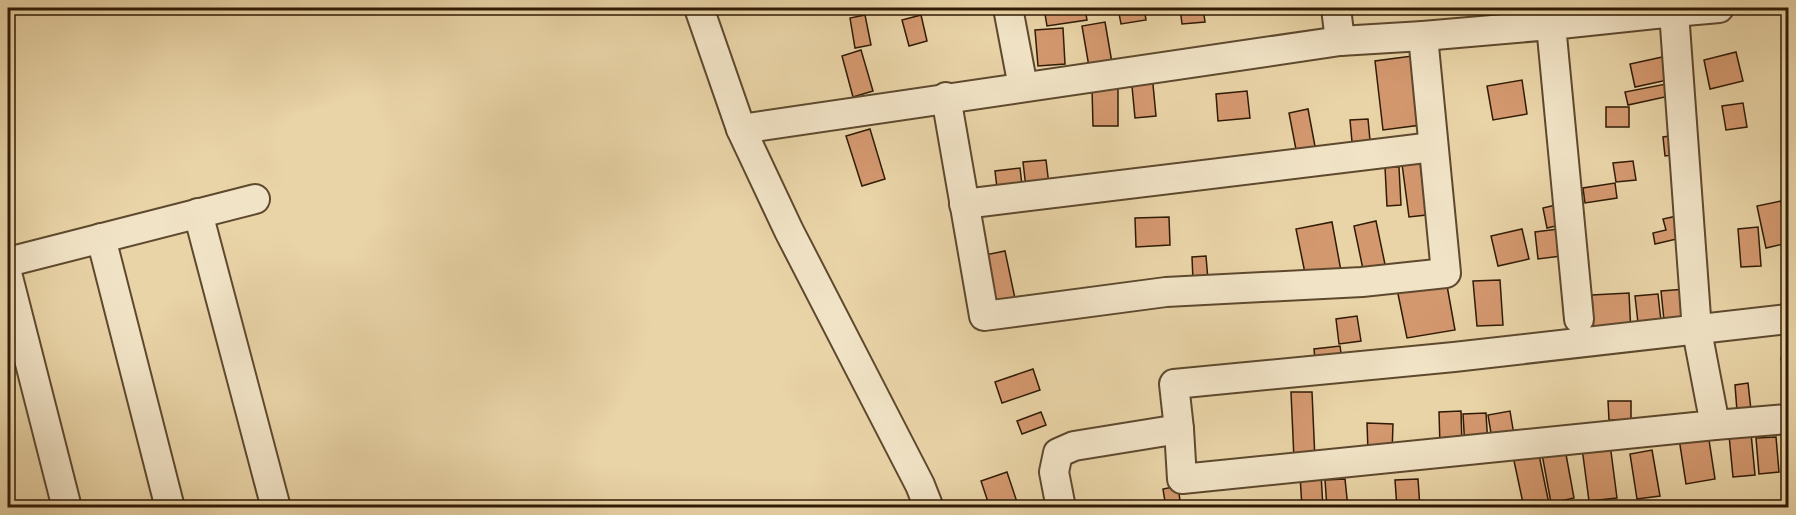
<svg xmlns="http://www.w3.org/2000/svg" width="1796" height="515" viewBox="0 0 1796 515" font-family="'IM FELL French Canon',serif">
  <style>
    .building { fill: #d4986f; stroke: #301b05; stroke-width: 1.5 }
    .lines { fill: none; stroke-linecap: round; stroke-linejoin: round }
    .minor-casing { stroke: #5e492e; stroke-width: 32 }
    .minor { stroke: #f1e3c6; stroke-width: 28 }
  </style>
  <rect width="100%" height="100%" fill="#e9d4a7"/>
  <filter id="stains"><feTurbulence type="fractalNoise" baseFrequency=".00333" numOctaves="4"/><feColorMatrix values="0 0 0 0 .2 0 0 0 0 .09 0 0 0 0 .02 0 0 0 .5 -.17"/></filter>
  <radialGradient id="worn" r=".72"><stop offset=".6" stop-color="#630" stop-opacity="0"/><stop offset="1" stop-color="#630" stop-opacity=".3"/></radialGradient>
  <g class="building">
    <polygon points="1044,8 1085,8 1087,20 1047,26"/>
    <polygon points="1118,8 1144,8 1146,20 1121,24"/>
    <polygon points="1180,8 1203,8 1205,22 1182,24"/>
    <polygon points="865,15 871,45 855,48 850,18"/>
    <polygon points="921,15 927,41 909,46 902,20"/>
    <polygon points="1105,22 1112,63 1089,67 1082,26"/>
    <polygon points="1063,28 1065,64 1038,66 1035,30"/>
    <polygon points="861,50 873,91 853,97 842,56"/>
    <polygon points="1736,52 1743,81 1710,89 1704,60"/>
    <polygon points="1412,56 1421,125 1383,130 1375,61"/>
    <polygon points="1667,56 1672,79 1635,87 1630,64"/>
    <polygon points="1152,74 1156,116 1135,118 1131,76"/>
    <polygon points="1522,80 1527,114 1493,120 1487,86"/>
    <polygon points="1671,83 1674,95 1628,105 1625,92"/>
    <polygon points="1092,88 1118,88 1118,126 1093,126"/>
    <polygon points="1247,91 1250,118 1218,121 1216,94"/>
    <polygon points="1743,103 1747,127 1726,130 1722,106"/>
    <rect x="1606" y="107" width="23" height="20"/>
    <polygon points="1308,109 1317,157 1298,160 1289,113"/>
    <polygon points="1368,119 1371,151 1353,153 1350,120"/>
    <polygon points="870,129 885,179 862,186 846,136"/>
    <polygon points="1677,135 1680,154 1665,156 1663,137"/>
    <polygon points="1046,160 1049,185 1026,188 1023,162"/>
    <polygon points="1633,161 1636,180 1616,182 1613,163"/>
    <polygon points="1420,162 1426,215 1409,217 1402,164"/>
    <polygon points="1385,167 1399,167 1401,205 1387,206"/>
    <polygon points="1020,168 1022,185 997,188 995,171"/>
    <polygon points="1615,183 1617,198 1585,203 1583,188"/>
    <polygon points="1781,201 1788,243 1766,248 1757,206"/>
    <polygon points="1564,203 1569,223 1547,228 1543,208"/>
    <polygon points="1677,216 1681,238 1655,244 1653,233 1666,230 1663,219"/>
    <polygon points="1169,217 1170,245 1136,247 1135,218"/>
    <polygon points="1376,221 1387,274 1365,279 1354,226"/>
    <polygon points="1332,222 1341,271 1306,278 1296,229"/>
    <polygon points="1758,227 1761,266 1741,267 1738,229"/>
    <polygon points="1566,228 1569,255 1538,259 1535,232"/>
    <polygon points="1522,229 1529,259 1498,266 1491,236"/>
    <polygon points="1005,251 1017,308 997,312 985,255"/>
    <polygon points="1206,256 1208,280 1193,281 1192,257"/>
    <polygon points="1446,280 1455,330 1407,338 1397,289"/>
    <polygon points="1500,280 1503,325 1477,326 1473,281"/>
    <polygon points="1686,289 1690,328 1665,330 1661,291"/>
    <polygon points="1629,293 1631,334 1594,336 1592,295"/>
    <polygon points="1658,294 1662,330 1639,332 1635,296"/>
    <polygon points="1357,316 1361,341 1339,344 1336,319"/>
    <polygon points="1340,346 1343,367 1316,370 1314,349"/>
    <polygon points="1788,357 1788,383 1786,384 1781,358"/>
    <polygon points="1033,369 1040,390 1002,403 995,382"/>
    <polygon points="1748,383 1751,410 1737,411 1735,385"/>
    <polygon points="1291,392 1312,392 1315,460 1294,460"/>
    <polygon points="1608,401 1631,401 1631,420 1609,420"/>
    <polygon points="1461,411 1462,445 1440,446 1439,412"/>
    <polygon points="1510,411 1515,441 1493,445 1488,415"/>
    <polygon points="1041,412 1046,425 1022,434 1017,421"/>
    <polygon points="1486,413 1488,446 1465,448 1463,414"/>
    <polygon points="1367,423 1393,424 1392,453 1368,451"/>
    <polygon points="1707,427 1715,479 1686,484 1678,432"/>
    <polygon points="1751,433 1755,475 1733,477 1729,435"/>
    <polygon points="1776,437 1779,472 1759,474 1756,438"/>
    <polygon points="1610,444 1617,498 1589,501 1582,448"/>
    <polygon points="1565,449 1574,498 1551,503 1542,454"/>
    <polygon points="1538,450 1549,504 1524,508 1513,456"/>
    <polygon points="1652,450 1660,496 1637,499 1630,454"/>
    <polygon points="1007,472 1018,505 1010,508 990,508 981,481"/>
    <polygon points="1321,474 1323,508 1302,508 1300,475"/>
    <polygon points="1345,479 1348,508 1327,508 1325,480"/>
    <polygon points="1418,479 1420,508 1397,508 1395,480"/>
    <polygon points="1178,486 1181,508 1166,508 1163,489"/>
  </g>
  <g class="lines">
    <defs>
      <g id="minor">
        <polyline points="699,8 741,129 789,231 920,485 929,508"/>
        <polyline points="1008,8 1023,87"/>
        <polyline points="1672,8 1674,12 1719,8"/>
        <polyline points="1340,41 1423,36 1551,25 1549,8"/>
        <polyline points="946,97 984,316 1166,292 1362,282 1446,273 1423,36"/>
        <polyline points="741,129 1340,41 1336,8"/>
        <polyline points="964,204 1433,147"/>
        <polyline points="198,213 276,508"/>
        <polyline points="101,238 170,508"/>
        <polyline points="8,262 255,199"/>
        <polyline points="8,277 67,508"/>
        <polyline points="1715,425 1788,419"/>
        <polyline points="1179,429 1182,479 1715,425 1697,331 1674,12 1551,25 1579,319"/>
        <polyline points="1061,508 1054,472 1058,453 1074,446 1179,429 1174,384 1454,357 1788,319"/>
      </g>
    </defs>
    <use href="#minor" class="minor-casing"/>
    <use href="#minor" class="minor"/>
  </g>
  <rect width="1796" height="515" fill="none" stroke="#e9d4a7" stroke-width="30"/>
  <rect x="9" y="9" width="1778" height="497" fill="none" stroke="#301b05" stroke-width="3"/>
  <rect x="15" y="15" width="1766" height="485" fill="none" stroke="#301b05" stroke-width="1.5"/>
  <rect width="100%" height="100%" filter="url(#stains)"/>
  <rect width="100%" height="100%" fill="url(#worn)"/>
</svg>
